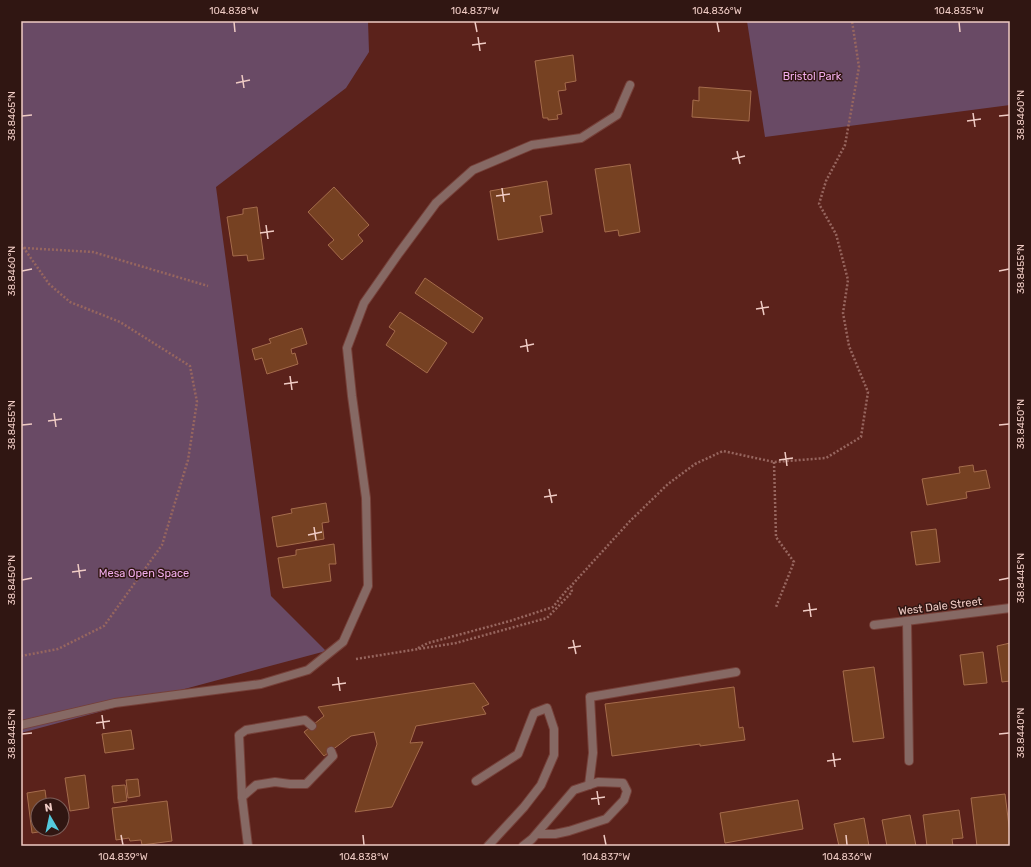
<svg xmlns="http://www.w3.org/2000/svg" width="1031" height="867" viewBox="0 0 1031 867" font-family="Rubik,sans-serif">
  <style>
    .green { fill: #694a65 }
    .building { fill: #764122; stroke: #a56c4c }
    .lines { fill: none; stroke-linecap: round; stroke-linejoin: round }
    .service-casing { stroke: #764039; stroke-width: 10 }
    .minor-casing { stroke: #764039; stroke-width: 10 }
    .path { stroke: #97665f; stroke-width: 2.5; stroke-dasharray: 2 2; stroke-linecap: butt }
    .service { stroke: #866964; stroke-width: 8 }
    .minor { stroke: #866964; stroke-width: 8 }
    .ticks { fill: none; stroke: #efcbc4; stroke-width: 1.5 }
    .labels { text-anchor: middle; stroke-width: 3; stroke-linejoin: round; paint-order: stroke }
    .park-label { font-size: 11px; fill: #f2adeb; stroke: #301612 }
    .street-label { font-size: 11px; fill: #efcbc4; stroke: #301612 }
    .neatline { fill: none; stroke: #efcbc4; stroke-width: 1.5 }
    .ticks-label { font-size: 10px; text-anchor: middle; fill: #efcbc4 }
  </style>
  <rect width="100%" height="100%" fill="#5b221b"/>
  <g class="green">
    <polygon points="21,21 368,21 369,52 346,88 216,187 271,596 326,651 21,733"/>
    <polygon points="747,21 1010,21 1010,105 765,137"/>
  </g>
  <g class="building">
    <polygon points="573,55 576,81 565,83 566,90 558,91 562,114 557,115 558,119 548,120 548,118 543,118 535,61"/>
    <polygon points="699,87 751,91 749,121 692,117 693,100 699,101"/>
    <polygon points="630,164 640,232 619,236 618,230 605,232 595,169"/>
    <polygon points="547,181 552,214 540,216 543,232 498,240 490,191"/>
    <polygon points="334,187 369,225 358,235 363,241 342,260 328,245 334,240 308,212"/>
    <polygon points="257,207 264,259 248,261 247,255 233,256 227,217 243,214 243,209"/>
    <polygon points="425,278 483,318 473,333 415,293"/>
    <polygon points="400,312 447,343 427,373 386,345 395,331 389,327"/>
    <polygon points="302,328 307,344 291,349 292,354 295,353 298,364 267,374 262,358 255,360 252,349 271,343 269,339"/>
    <polygon points="973,465 974,472 986,470 990,488 966,492 967,498 927,505 922,479 960,473 959,467"/>
    <polygon points="326,503 329,522 322,523 324,539 277,547 272,517 292,513 291,509"/>
    <polygon points="936,529 940,562 916,565 911,532"/>
    <polygon points="334,544 336,564 329,564 331,581 283,588 278,558 296,555 296,550"/>
    <polygon points="1010,643 1010,681 1002,682 997,646"/>
    <polygon points="983,652 987,683 964,685 960,655"/>
    <polygon points="874,667 884,738 853,742 843,671"/>
    <polygon points="474,683 489,704 482,707 486,714 416,726 410,743 423,742 392,807 355,812 377,744 374,732 351,736 324,756 304,732 324,716 318,707"/>
    <polygon points="734,687 739,728 743,727 745,740 700,746 700,744 612,756 605,704"/>
    <polygon points="131,730 134,749 105,753 102,734"/>
    <polygon points="85,775 89,808 70,811 65,778"/>
    <polygon points="138,779 140,796 128,798 126,780"/>
    <polygon points="125,785 127,801 114,803 112,786"/>
    <polygon points="45,790 47,805 38,805 38,829 50,829 51,830 32,833 27,793"/>
    <polygon points="1005,794 1010,834 1010,846 977,846 971,798"/>
    <polygon points="798,800 803,829 725,843 720,813"/>
    <polygon points="167,801 172,841 142,845 141,840 130,841 129,838 116,840 112,808"/>
    <polygon points="959,810 963,838 952,839 953,846 927,846 923,815"/>
    <polygon points="910,815 916,846 887,846 882,820"/>
    <polygon points="864,818 869,846 839,846 834,824"/>
  </g>
  <g class="lines">
    <defs>
      <g id="service">
        <polyline points="907,621 909,761"/>
        <polyline points="476,781 518,754 534,713 547,708 554,729 554,755 541,785 524,807 488,846"/>
        <polyline points="589,785 593,753 590,697 736,672"/>
        <polyline points="242,797 256,785 275,782 290,784 306,784 333,756 331,751"/>
        <polyline points="248,846 242,797 239,735 246,730 305,720 312,726"/>
        <polyline points="523,846 532,839 574,790 598,782 623,783 627,791 624,800 606,819 569,831 555,834 537,834"/>
      </g>
      <g id="minor">
        <polyline points="874,625 1010,608"/>
        <polyline points="21,725 115,703 261,684 308,670 343,642 368,586 366,498 352,396 347,348 364,303 399,253 436,203 473,170 532,145 581,138 617,115 630,85"/>
      </g>
    </defs>
    <use href="#service" class="service-casing"/>
    <use href="#minor" class="minor-casing"/>
    <g class="path">
      <polyline points="21,244 49,284 70,302 120,322 190,366 197,402 188,460 162,545 104,626 58,649 21,656"/>
      <polyline points="24,248 93,252 208,286"/>
      <polyline points="774,462 776,537 794,562 776,607"/>
      <polyline points="418,648 428,643 510,621 553,607 570,586"/>
      <polyline points="356,659 456,643 547,618 572,592 571,586 630,521 668,484 695,464 723,451 774,462 826,458 861,437 868,392 849,346 843,313 848,280 836,234 819,204 826,181 845,145 859,67 852,21"/>
    </g>
    <use href="#service" class="service"/>
    <use href="#minor" class="minor"/>
  </g>
  <path class="ticks" d="M234,22L235,32M475,22L477,32M717,22L719,32M959,22L960,32M478,37L480,51M472,45L486,43M242,75L244,88M236,83L250,80M973,113L975,127M22,116L32,115M999,116L1009,115M967,121L981,119M737,151L740,164M732,159L745,156M502,188L504,202M496,196L510,194M266,225L268,239M260,233L274,231M22,271L32,269M999,271L1009,269M761,301L764,315M756,309L769,307M526,339L528,352M520,347L534,344M290,376L292,390M284,384L298,382M54,413L56,427M48,421L62,419M22,425L32,424M999,425L1009,424M785,452L787,466M779,460L793,458M549,489L552,503M544,497L557,495M314,527L316,540M308,535L322,532M78,564L80,578M72,572L86,570M22,580L32,578M999,580L1009,578M809,603L811,617M803,611L817,609M573,640L576,654M568,648L581,646M338,677L340,691M332,685L346,683M102,715L104,729M96,723L110,721M22,734L32,733M999,734L1009,733M833,753L835,767M827,761L841,759M597,791L599,805M591,799L605,797M121,835L123,845M363,835L364,845M604,835L606,845M846,835L847,845"/>
  <g class="labels">
    <g class="park-label">
      <text x="812" y="80">Bristol Park</text>
      <text x="144" y="577">Mesa Open Space</text>
    </g>
    <g class="street-label">
      <text transform="translate(940 606) rotate(-7)" y="4">West Dale Street</text>
    </g>
  </g>
  <rect width="1031" height="867" fill="none" stroke="#301612" stroke-width="44"/>
  <g transform="translate(50 817) rotate(351)"><circle r="19" fill="#301612" stroke="#7c5e59"/>
  <path d="M0-3L7 15L0 10L-7 15Z" fill="#54cadd"/>
  <text y="-6" font-size="11" font-weight="bold" text-anchor="middle" fill="#efcbc4">N</text>
  </g>
  <rect x="22" y="22" width="987" height="823" class="neatline"/>
  <g class="ticks-label">
    <text x="234" y="14">104.838°W</text>
    <text x="475" y="14">104.837°W</text>
    <text x="717" y="14">104.836°W</text>
    <text x="959" y="14">104.835°W</text>
    <text transform="translate(1020 115) rotate(-90)" y="4">38.8460°N</text>
    <text transform="translate(11 116) rotate(-90)" y="4">38.8465°N</text>
    <text transform="translate(1020 269) rotate(-90)" y="4">38.8455°N</text>
    <text transform="translate(11 271) rotate(-90)" y="4">38.8460°N</text>
    <text transform="translate(1020 424) rotate(-90)" y="4">38.8450°N</text>
    <text transform="translate(11 425) rotate(-90)" y="4">38.8455°N</text>
    <text transform="translate(1020 578) rotate(-90)" y="4">38.8445°N</text>
    <text transform="translate(11 580) rotate(-90)" y="4">38.8450°N</text>
    <text transform="translate(1020 733) rotate(-90)" y="4">38.8440°N</text>
    <text transform="translate(11 734) rotate(-90)" y="4">38.8445°N</text>
    <text x="123" y="860">104.839°W</text>
    <text x="364" y="860">104.838°W</text>
    <text x="606" y="860">104.837°W</text>
    <text x="847" y="860">104.836°W</text>
  </g>
</svg>
